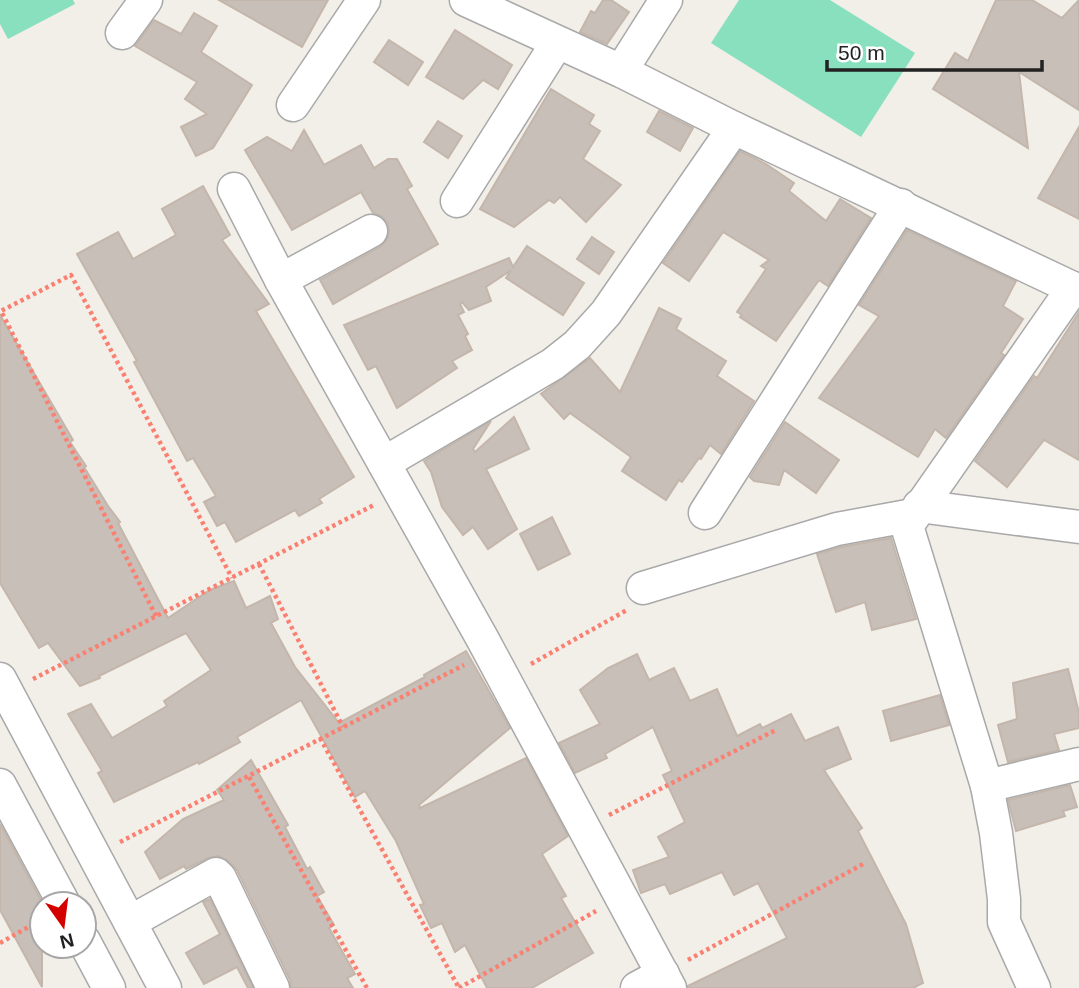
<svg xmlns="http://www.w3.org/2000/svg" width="1079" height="988" viewBox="0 0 1079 988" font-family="Helvetica,sans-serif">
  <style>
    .pitch { fill: #88e0be }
    .building { fill: #c7bfb8; stroke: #c4b6ab; stroke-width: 2 }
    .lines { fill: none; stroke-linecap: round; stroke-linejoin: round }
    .minor-casing { stroke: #a9a9a9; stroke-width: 35 }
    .path { stroke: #fa8072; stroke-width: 4.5; stroke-dasharray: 3.5 3.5; stroke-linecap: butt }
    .minor { stroke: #fff; stroke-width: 32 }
  </style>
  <rect width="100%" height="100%" fill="#f2efe9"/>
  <g class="pitch">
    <polygon points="0,0 73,0 75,4 8,39 0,24"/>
    <polygon points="739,0 830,0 915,53 861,137 711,43"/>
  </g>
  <g class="building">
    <polygon points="219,0 328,0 302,47"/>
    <polygon points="603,0 611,0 629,12 607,44 580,32 591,11 595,13"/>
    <polygon points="996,0 1032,0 1062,18 1079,0 1079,110 1019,72 1028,148 933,89 955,53 968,61"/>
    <polygon points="194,13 217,26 201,52 252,85 213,148 196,156 181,127 207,114 185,99 197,82 135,46 154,20 181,34"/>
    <polygon points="455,30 512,65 498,89 483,80 463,99 426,77"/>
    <polygon points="389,40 423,62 408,85 374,62"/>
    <polygon points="551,89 594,115 589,124 600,131 583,159 621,185 586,222 560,197 554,203 549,200 514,227 480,209"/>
    <polygon points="659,111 693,128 680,151 647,132"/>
    <polygon points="438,121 462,136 448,158 424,142"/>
    <polygon points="1079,127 1079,219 1038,198"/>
    <polygon points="304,130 324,165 361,145 374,168 388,159 397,159 412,186 407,189 438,244 333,304 320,280 380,247 387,240 389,231 387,222 381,216 373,213 361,192 292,230 245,150 267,137 292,151"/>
    <polygon points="740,151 766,164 794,183 789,191 826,221 840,199 871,218 828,286 819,280 776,341 740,317 742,315 737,312 766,269 761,266 769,260 723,232 689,281 663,263"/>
    <polygon points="203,186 230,235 222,240 269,304 256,311 354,477 319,499 322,503 299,516 295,510 236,542 225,522 217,526 204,502 216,496 193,458 187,461 134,362 137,361 77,254 118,232 133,259 176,235 162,209"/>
    <polygon points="907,230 1016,281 1003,306 1023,319 1001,353 1004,355 946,438 935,429 918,457 819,398 879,316 859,305"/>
    <polygon points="592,237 614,252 599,274 577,259"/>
    <polygon points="527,246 584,283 563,315 506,278 511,270 486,287 491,301 469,310 462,302 460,304 464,312 458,315 468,334 465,336 472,350 452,361 457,368 397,408 376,366 368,370 344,325 509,258 513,267"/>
    <polygon points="659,308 681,319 676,329 726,361 717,376 754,401 721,454 710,445 701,459 699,458 682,482 679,480 666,500 622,471 631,457 570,413 564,419 541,394 590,358 620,392"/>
    <polygon points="1079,312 1079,460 1044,440 1007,487 975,461 1034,376 1037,378"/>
    <polygon points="0,315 73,440 70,442 86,466 84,467 108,506 120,522 118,523 168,618 210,590 234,581 246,608 270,596 278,619 271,623 295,667 339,723 425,677 424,675 466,651 510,728 419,805 420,808 526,758 568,836 542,854 566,896 561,898 593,953 532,988 487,988 465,945 455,952 442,923 431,928 420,905 424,904 396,841 365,791 355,797 301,700 237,737 240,742 199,764 198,762 114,802 98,773 102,771 68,714 91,704 112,738 167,706 164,701 211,670 186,633 99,676 100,678 80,686 48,643 39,648 0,583"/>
    <polygon points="514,417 529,449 486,469 517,529 488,549 473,527 463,535 442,507 431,472 424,461 491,421 473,449 475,452"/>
    <polygon points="785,422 839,460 816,493 784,470 779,485 754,481 750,477"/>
    <polygon points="552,517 570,554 538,570 520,534"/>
    <polygon points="891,538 916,619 872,630 865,602 836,612 817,554 841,547"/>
    <polygon points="637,654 649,680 674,668 690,701 717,689 737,736 760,724 762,728 791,714 805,741 838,727 851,759 824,770 862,828 858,831 906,924 923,983 913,988 688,988 688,986 787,938 758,883 734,895 722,872 670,894 665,884 641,893 633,870 669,857 658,837 685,822 663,775 672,771 653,727 605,754 607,758 575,773 559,743 600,724 580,690 608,668"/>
    <polygon points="1068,669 1079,713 1079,728 1054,734 1059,750 1008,762 998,725 1017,719 1013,683"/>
    <polygon points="940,695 949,725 891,741 883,711"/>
    <polygon points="251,760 288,825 285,827 307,869 310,867 324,892 317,896 334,925 329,928 355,974 347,978 353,988 291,988 290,980 237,870 228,861 219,856 208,858 186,869 184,866 160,879 145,852 183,819 224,800 217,790"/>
    <polygon points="1070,785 1077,807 1063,811 1065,816 1016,831 1008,800"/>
    <polygon points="0,824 42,902 42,987 0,910"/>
    <polygon points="210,899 253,988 248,988 237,967 204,984 186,953 220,934 203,902"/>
  </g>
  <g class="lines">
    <defs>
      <g id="minor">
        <polyline points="466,0 621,71 734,128 1079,291"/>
        <polyline points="122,33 146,0"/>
        <polyline points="621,71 666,0"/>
        <polyline points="293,105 364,0"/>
        <polyline points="234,189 281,280 482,638 670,988"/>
        <polyline points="457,201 557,43"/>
        <polyline points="281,280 371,231"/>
        <polyline points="1073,288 907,526 987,786 1079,764"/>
        <polyline points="384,463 553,364 577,345 606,313 734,128"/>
        <polyline points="919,506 1079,527"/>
        <polyline points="705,513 901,205"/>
        <polyline points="643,588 837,529 913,515"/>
        <polyline points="0,679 165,988"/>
        <polyline points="0,785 64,904"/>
        <polyline points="987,786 996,833 1004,899 1004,922 1034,988"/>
        <polyline points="130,922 216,874 220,878 273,988"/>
        <polyline points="84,941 109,988"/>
        <polyline points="637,988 663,974"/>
      </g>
    </defs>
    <use href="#minor" class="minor-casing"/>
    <g class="path">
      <polyline points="259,564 343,727"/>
      <polyline points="156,616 1,311 71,275 232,578"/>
      <polyline points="531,664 627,610"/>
      <polyline points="33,679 374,505"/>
      <polyline points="320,738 459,988"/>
      <polyline points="249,777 367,988"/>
      <polyline points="609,815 776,730"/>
      <polyline points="120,842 464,665"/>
      <polyline points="0,943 41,920"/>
      <polyline points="688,960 865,863"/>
      <polyline points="459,988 596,911"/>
    </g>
    <use href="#minor" class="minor"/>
  </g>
  <g transform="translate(63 925) rotate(166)"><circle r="33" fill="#ffffff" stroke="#a7a7a7" stroke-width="2"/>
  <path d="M0-5L12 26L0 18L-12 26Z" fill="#d40000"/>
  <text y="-10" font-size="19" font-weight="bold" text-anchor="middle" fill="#222222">N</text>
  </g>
  <path d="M827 60v10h215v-10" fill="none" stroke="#222222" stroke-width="3.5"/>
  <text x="838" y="60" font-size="21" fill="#222222" stroke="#ffffff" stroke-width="5" paint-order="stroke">50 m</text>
</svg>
